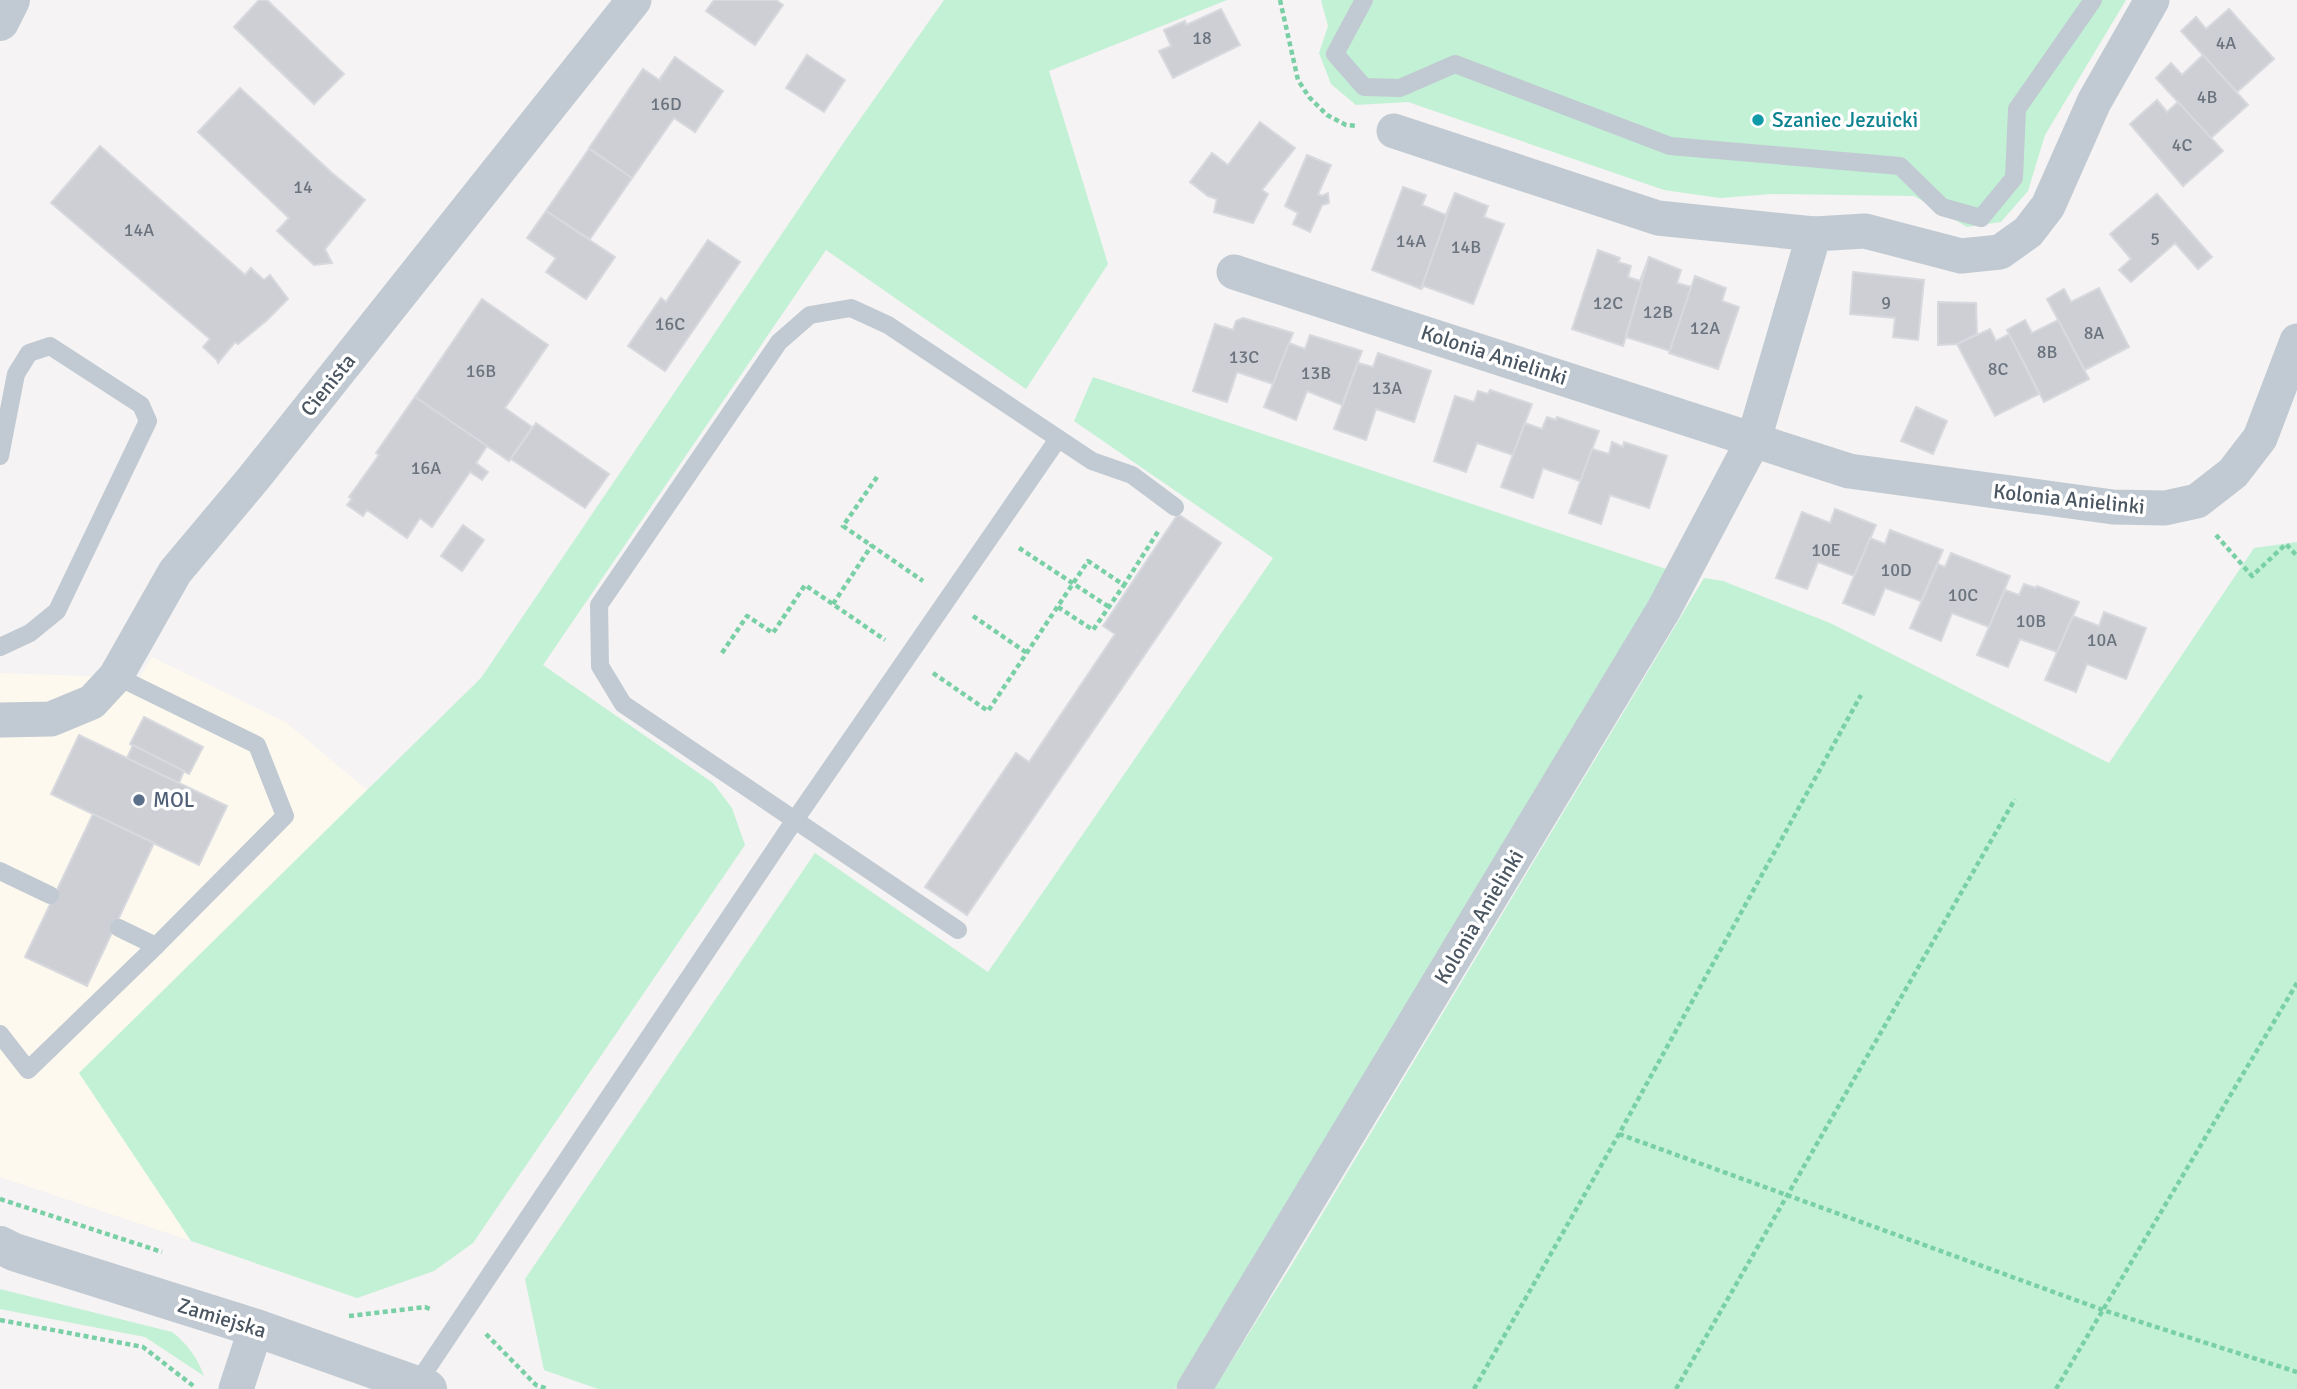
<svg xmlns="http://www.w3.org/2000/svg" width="2297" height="1389" viewBox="0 0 2297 1389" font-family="Signika,sans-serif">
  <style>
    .commercial { fill: #fdf9ef }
    .green { fill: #c3f1d5 }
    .building { fill: #cdcfd5; stroke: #d7d9de; stroke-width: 2 }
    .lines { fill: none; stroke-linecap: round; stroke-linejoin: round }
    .path { stroke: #7ad0a6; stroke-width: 4.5; stroke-dasharray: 5 3.5; stroke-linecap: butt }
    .service { stroke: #c1cad2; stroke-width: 18 }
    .minor { stroke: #c1cad2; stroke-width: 35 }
    .tertiary { stroke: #c1cad2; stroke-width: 38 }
    .culture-dot { fill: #0f9aa8; stroke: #fff; stroke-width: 2.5 }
    .service-dot { fill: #5c6f8a; stroke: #fff; stroke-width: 2.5 }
    .labels { text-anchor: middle; stroke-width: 7; stroke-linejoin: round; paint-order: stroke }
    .number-label { font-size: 18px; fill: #6b747e }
    .culture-label { font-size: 21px; fill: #0d838f; stroke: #fff; text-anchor: start }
    .street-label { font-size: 21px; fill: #4a5661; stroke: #fff }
    .service-label { font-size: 21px; fill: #4e5e75; stroke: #fff; text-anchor: start }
  </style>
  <rect width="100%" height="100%" fill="#f5f3f3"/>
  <polygon class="commercial" points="152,657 287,723 368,791 80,1073 191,1241 0,1177 0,673 139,678"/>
  <g class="green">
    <polygon points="944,0 1227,0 1049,71 1108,264 1026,389 826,250 543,665 713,783 732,808 745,845 473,1243 434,1271 357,1298 191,1241 79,1073 481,678 844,142"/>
    <polygon points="1321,0 2126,0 2045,135 2028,191 2001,222 1967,227 1914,196 1771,194 1720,198 1664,190 1408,102 1356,105 1331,84 1319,53 1328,26"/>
    <polygon points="1093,377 1669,570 1175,1389 598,1389 544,1370 525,1279 815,853 988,972 1273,558 1074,421"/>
    <polygon points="2297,542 2297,1389 1214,1389 1291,1266 1704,578 1723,581 1830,623 2109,763 2254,548"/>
    <path d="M0,1289L172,1332C187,1343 198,1359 204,1376L145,1337L0,1309Z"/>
  </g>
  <g class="building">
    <polygon points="259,0 267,0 344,74 314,104 234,27"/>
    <polygon points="714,0 776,0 783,5 755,45 706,11"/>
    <polygon points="1221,9 1240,45 1173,78 1159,51 1171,46 1164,30 1185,21 1186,25"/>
    <polygon points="2229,9 2274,59 2237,92 2181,31 2196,17 2206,29"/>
    <polygon points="807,55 845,80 824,112 786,88"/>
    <polygon points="2203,55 2248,105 2211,138 2156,78 2171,63 2182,75"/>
    <polygon points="675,57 723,91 695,132 674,118 632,178 589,148 643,69 659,80"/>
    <polygon points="240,88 332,173 365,200 325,249 332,263 314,265 277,231 289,218 198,132"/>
    <polygon points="2157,100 2167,112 2178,102 2223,151 2183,186 2130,124"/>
    <polygon points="1260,122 1295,148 1262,190 1268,194 1253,223 1214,212 1217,199 1208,196 1190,182 1212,153 1228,165"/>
    <polygon points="100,146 245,275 251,268 264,280 270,275 288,299 266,321 238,344 235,342 218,363 217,360 203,347 210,339 51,203"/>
    <polygon points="589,149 632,178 590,239 546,211"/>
    <polygon points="1307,155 1331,165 1318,194 1322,196 1328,193 1329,203 1322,205 1310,232 1293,224 1298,213 1285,206"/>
    <polygon points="1403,187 1426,195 1422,205 1446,215 1455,193 1421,289 1372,270"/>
    <polygon points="1455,193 1488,206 1484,217 1504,224 1473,304 1424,286 1421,289"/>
    <polygon points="2157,194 2212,257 2198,269 2175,243 2131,282 2119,270 2131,259 2110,234"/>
    <polygon points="546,211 615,257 586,299 546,272 556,258 527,238"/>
    <polygon points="708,240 740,262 665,371 628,346 661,298 666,302"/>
    <polygon points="1598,250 1620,258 1618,262 1631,266 1628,277 1640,281 1649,257 1623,346 1572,329"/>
    <polygon points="1649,257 1681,270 1677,283 1691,287 1670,351 1626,337"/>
    <polygon points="1853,272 1924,280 1918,340 1893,337 1895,318 1850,314"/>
    <polygon points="1695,276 1726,288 1722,301 1739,307 1718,369 1669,353"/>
    <polygon points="2099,288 2129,347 2085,370 2047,299 2064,289 2071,302"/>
    <polygon points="482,299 548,345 505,408 532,427 509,461 415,397"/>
    <polygon points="1938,302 1976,303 1977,334 1957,344 1938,345"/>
    <polygon points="1243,318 1293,333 1273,384 1237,372 1227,402 1193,391 1215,324 1233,330 1236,321"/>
    <polygon points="2025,320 2032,333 2058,320 2089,379 2044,402 2007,330"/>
    <polygon points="1990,329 1996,341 2009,334 2039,394 1995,416 1957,344"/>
    <polygon points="1310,335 1362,351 1342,405 1307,391 1296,420 1264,407 1289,343 1305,349"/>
    <polygon points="1378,353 1431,371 1414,422 1376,409 1366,440 1334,429 1358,363 1373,367"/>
    <polygon points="1490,390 1532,404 1513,455 1477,443 1466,472 1434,461 1455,396 1474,402 1478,391 1488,394"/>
    <polygon points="415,397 487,446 476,463 488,472 482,480 470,472 432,527 420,518 407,538 367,510 363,516 347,505 352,499 349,497 379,455 376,453"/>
    <polygon points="1916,407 1947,421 1933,454 1901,441"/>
    <polygon points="1547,417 1556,420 1557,417 1599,431 1580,481 1543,468 1533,498 1501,487 1525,423 1542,429"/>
    <polygon points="536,423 609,474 585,508 511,459"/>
    <polygon points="1612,442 1623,447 1624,442 1667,456 1649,508 1610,495 1601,524 1569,513 1592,449 1609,454"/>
    <polygon points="1835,509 1876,525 1854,576 1818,562 1807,589 1776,578 1802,512 1830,523"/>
    <polygon points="1178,514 1221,543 967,915 925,887 1016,753 1029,762 1115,634 1103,626"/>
    <polygon points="463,525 484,540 462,571 441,556"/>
    <polygon points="1890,530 1943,550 1921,601 1885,588 1874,615 1843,603 1870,538 1885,544"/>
    <polygon points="1951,553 2010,576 1989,627 1952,613 1941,641 1910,628 1938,564 1945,567"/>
    <polygon points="2024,584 2036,588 2037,586 2079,602 2057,652 2020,639 2008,667 1977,655 2005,590 2019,595"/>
    <polygon points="2104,612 2146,628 2126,679 2087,664 2076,692 2045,680 2073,616 2099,626"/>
    <polygon points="144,717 203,747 189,774 130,744"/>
    <polygon points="79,735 227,806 199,865 51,794"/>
    <polygon points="133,745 184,771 179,783 127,758"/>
    <polygon points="93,814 154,843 87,986 25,957"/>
  </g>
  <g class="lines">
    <g class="path">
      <polyline points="1280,0 1298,80 1309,97 1327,115 1346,125 1357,126"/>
      <polyline points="877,477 843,526 923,581"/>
      <polyline points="2216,535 2252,576 2286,544 2297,556"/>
      <polyline points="1019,548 1109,607"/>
      <polyline points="833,604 872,545"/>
      <polyline points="1058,607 1093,630 1124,585"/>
      <polyline points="973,616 1027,653"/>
      <polyline points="722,653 747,616 773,633 805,585 885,640"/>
      <polyline points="933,673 988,711 1088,561 1124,585 1159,530"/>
      <polyline points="1619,1134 2103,1310 2297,1372"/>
      <polyline points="0,1199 162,1252"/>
      <polyline points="349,1316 425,1307 430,1309"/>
      <polyline points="0,1320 143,1347 196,1388"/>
      <polyline points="486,1334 536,1385 548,1389"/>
      <polyline points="1474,1389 1619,1134 1861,695"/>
      <polyline points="1676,1389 2015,799"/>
      <polyline points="2056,1389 2297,983"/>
    </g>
    <g class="service">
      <polyline points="1364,0 1335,54 1364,87 1400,88 1455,64 1670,146 1900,166 1942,207 1981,218 2014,178 2017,109 2093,0"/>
      <polyline points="0,456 16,374 29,353 50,346 141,405 148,421 57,611 30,633 0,647"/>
      <polyline points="116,676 257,745 285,816 156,946 119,928"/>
      <polyline points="0,871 50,895"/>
      <polyline points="958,930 623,704 600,666 599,605 779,342 810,315 851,308 888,325 1092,461 1132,475 1175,507"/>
      <polyline points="0,1034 28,1070 156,946"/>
      <polyline points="416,1385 786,833 1058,439"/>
    </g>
    <g class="minor">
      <polyline points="1394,131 1658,218 1814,234"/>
      <polyline points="1234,272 1849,471 2113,507 2165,508 2197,501 2233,473 2260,438 2297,341"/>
      <polyline points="0,720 51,719 92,702 116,676 175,572 253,479 634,0"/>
      <polyline points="236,1389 256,1328"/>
      <polyline points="1194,1389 1664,609 1754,439 1814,234 1865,231 1961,256 2000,252 2028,232 2048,206 2094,102 2152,0"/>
    </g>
    <g class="tertiary">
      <polyline points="0,22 11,0"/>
      <polyline points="0,1245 14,1252 256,1328 428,1389"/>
    </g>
  </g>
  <circle class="culture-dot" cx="1758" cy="120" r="7"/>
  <circle class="service-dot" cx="139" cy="800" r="7"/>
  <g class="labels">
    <g class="number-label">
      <text x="1202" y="44">18</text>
      <text x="2226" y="49">4A</text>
      <text x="2207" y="103">4B</text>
      <text x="666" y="110">16D</text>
      <text x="2182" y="151">4C</text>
      <text x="303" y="193">14</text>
      <text x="139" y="236">14A</text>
      <text x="2155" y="245">5</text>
      <text x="1411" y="247">14A</text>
      <text x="1466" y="253">14B</text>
      <text x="1608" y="309">12C</text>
      <text x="1886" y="309">9</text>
      <text x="1658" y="318">12B</text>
      <text x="670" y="330">16C</text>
      <text x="1705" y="334">12A</text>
      <text x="2094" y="339">8A</text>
      <text x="2047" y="358">8B</text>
      <text x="1244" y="363">13C</text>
      <text x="1998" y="375">8C</text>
      <text x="481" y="377">16B</text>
      <text x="1316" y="379">13B</text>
      <text x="1387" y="394">13A</text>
      <text x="426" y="474">16A</text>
      <text x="1826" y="556">10E</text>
      <text x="1896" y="576">10D</text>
      <text x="1963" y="601">10C</text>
      <text x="2031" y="627">10B</text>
      <text x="2102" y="646">10A</text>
    </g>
    <g class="culture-label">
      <text x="1772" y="127">Szaniec Jezuicki</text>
    </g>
    <g class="street-label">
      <text transform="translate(1494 355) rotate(18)" y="7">Kolonia Anielinki</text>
      <text transform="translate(328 385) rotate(-51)" y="7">Cienista</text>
      <text transform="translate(2069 499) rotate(6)" y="7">Kolonia Anielinki</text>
      <text transform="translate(1479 917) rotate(-59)" y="7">Kolonia Anielinki</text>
      <text transform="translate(222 1318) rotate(17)" y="7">Zamiejska</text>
    </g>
    <g class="service-label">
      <text x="153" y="807">MOL</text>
    </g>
  </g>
</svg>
